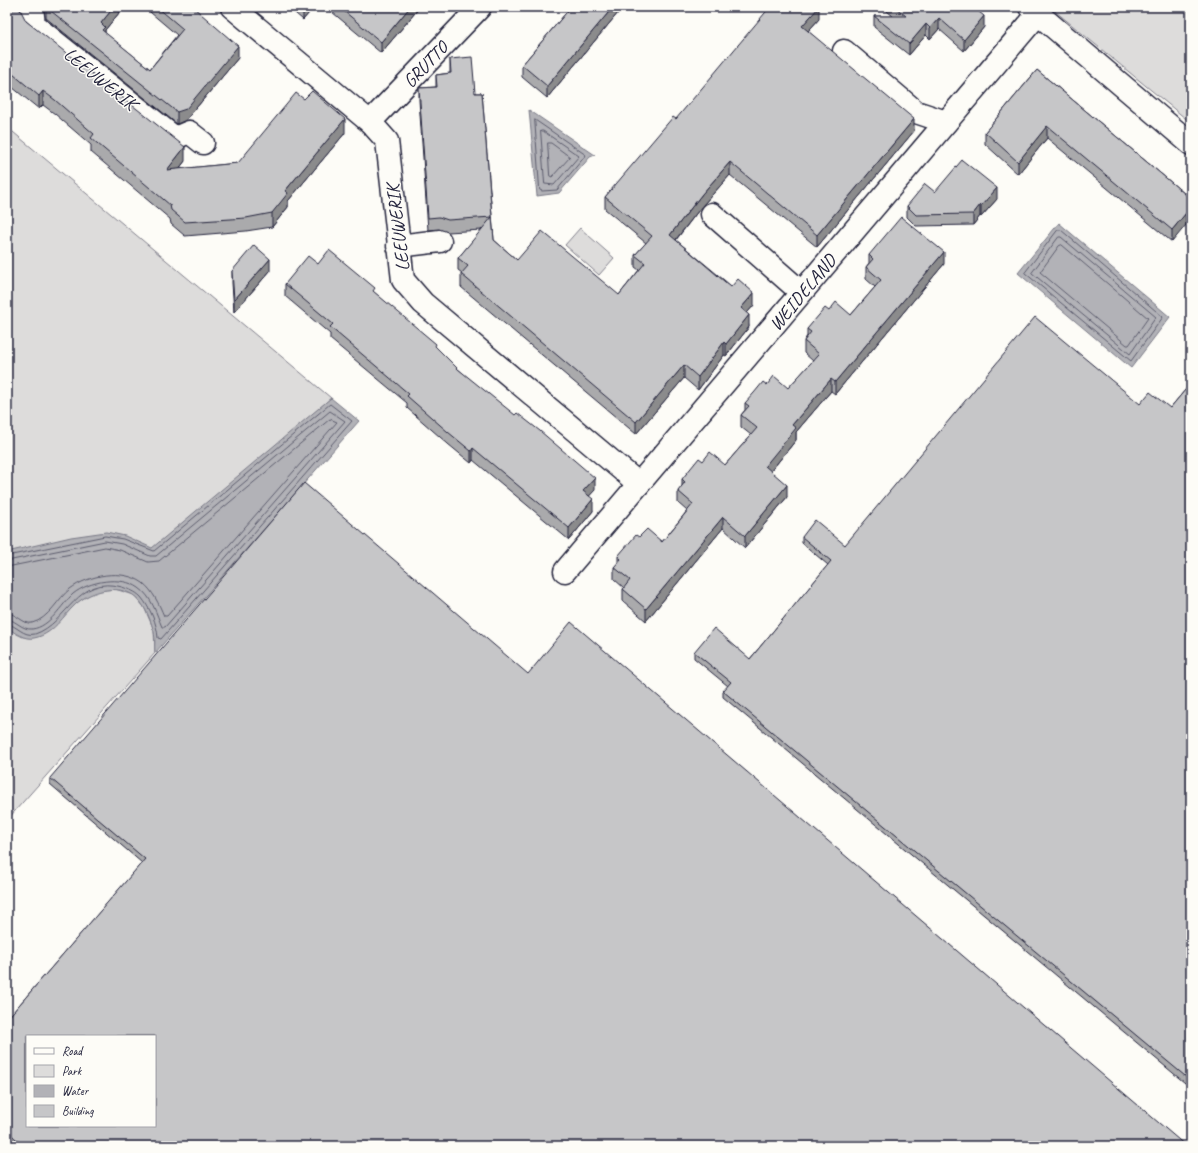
<svg xmlns="http://www.w3.org/2000/svg" width="1198" height="1153" viewBox="0 0 1198 1153" font-family="Caveat,sans-serif">
  <style>
    .green { fill: #dddcdb; stroke: #807f8b }
    .water { fill: #b2b2b7; stroke: #787885 }
    .lines { fill: none; stroke-linecap: round; stroke-linejoin: round }
    .shore { stroke: #5c5c6d; stroke-width: 1 }
    .minor-casing { stroke: #22223b; stroke-width: 25 }
    .minor { stroke: #fdfcf7; stroke-width: 22 }
    .wall { fill: #aaaaac; stroke: #22223b }
    .shaded-wall { fill: #8b8b8c; stroke: #22223b }
    .building { fill: #c6c6c8; stroke: #22223b; fill-rule: evenodd }
    .labels { text-anchor: middle; stroke-width: 3; stroke-linejoin: round; paint-order: stroke }
    .street-label { font-size: 19px; fill: #22223b; stroke: #fdfcf7 }
  </style>
  <rect width="100%" height="100%" fill="#fdfcf7"/>
  <filter id="ink" filterUnits="userSpaceOnUse"><feTurbulence type="fractalNoise" baseFrequency=".025" numOctaves="2"/><feDisplacementMap in="SourceGraphic" scale="8" xChannelSelector="R" yChannelSelector="G"/><feConvolveMatrix kernelMatrix="1 2 1 2 8 2 1 2 1" color-interpolation-filters="sRGB"/></filter>
  <g filter="url(#ink)">
    <g class="green">
      <polygon points="1050,7 1191,7 1191,123"/>
      <polygon points="7,127 331,398 316,411 185,548 7,555"/>
      <polygon points="580,228 614,258 599,275 565,245"/>
      <polygon points="115,589 134,595 144,607 154,630 155,653 7,820 7,627 23,637 48,632 79,601 95,591"/>
    </g>
    <g class="water">
      <polygon points="529,110 595,155 590,157 559,193 537,196"/>
      <polygon points="1059,223 1170,317 1131,368 1018,273"/>
      <path d="M331,398L359,421L155,653C154,645 156,636 153,629C150,618 143,601 133,595C117,585 96,590 81,600C65,611 56,634 34,638C25,640 14,633 7,627V552L71,537L106,532L125,536L152,548Z"/>
    </g>
    <g class="lines">
      <g class="shore">
        <polygon points="535,120 586,155 557,190 542,191 540,190"/>
        <polygon points="541,131 543,131 579,156 554,185 545,184"/>
        <polygon points="548,143 551,143 570,157 552,177 550,176"/>
        <polygon points="1058,230 1061,230 1163,317 1131,361 1025,273"/>
        <polygon points="1059,237 1061,237 1156,317 1130,354 1032,273"/>
        <polygon points="1062,245 1148,318 1129,345 1127,345 1040,272 1059,246"/>
        <path d="M7,556L105,536L123,539L154,551L330,404L352,421L161,639L158,638C157,623 150,608 141,597C135,591 130,590 122,587C77,574 68,623 35,634C23,637 17,625 7,624"/>
        <path d="M7,561L105,541L122,544L150,556H156L330,411L345,421L165,627H162C156,613 152,597 139,588C121,575 89,581 73,594C61,605 50,627 32,629C22,630 16,620 7,619"/>
        <path d="M7,567L105,547L120,550L148,562L159,561L330,419L337,422L167,616H164C159,604 153,591 143,583C122,568 89,575 70,589C58,598 49,619 32,623C24,625 16,613 7,613"/>
      </g>
      <defs>
        <g id="minor">
          <polyline points="32,7 34,25 175,138 189,132 203,143"/>
          <polyline points="232,7 370,122 387,141 403,280 423,303 639,484"/>
          <polyline points="1030,7 1191,144"/>
          <polyline points="844,51 916,112 946,122"/>
          <polyline points="370,122 480,7"/>
          <polyline points="712,214 801,292"/>
          <polyline points="398,246 440,241"/>
          <polyline points="565,571 1038,14"/>
        </g>
      </defs>
      <use href="#minor" class="minor-casing"/>
      <use href="#minor" class="minor"/>
    </g>
    <g class="wall">
      <polygon points="7,7 26,21 185,161 179,169 238,163 345,133 288,201 288,207 272,227 246,231 185,236 171,224 170,219 91,152 91,145 55,114 43,105 39,109 7,83"/>
      <polygon points="46,7 124,7 105,30 105,33 150,69 177,35 144,7 193,7 238,58 186,120 177,124 46,18"/>
      <polygon points="288,7 314,7 303,20"/>
      <polygon points="326,7 420,7 381,53"/>
      <polygon points="571,7 623,7 547,98 522,77 522,65"/>
      <polygon points="882,7 973,7 984,27 964,51 939,29 930,39 926,35 909,55 874,27 874,16 893,16"/>
      <polygon points="819,19 808,31 914,131 817,247 730,175 702,206 676,240 754,305 747,313 749,327 726,356 724,355 698,390 684,378 636,434 461,287 461,274 462,273 458,270 458,258 482,230 448,232 439,229 428,230 419,100 419,88 436,87 436,75 450,73 450,59 475,93 482,93 494,240 517,260 619,295 639,270 635,267 635,255 646,243 605,209 605,197 676,119"/>
      <polygon points="1037,70 1191,199 1172,242 1047,138 1018,174 985,144 985,132"/>
      <polygon points="935,192 997,199 981,217 980,216 973,225 916,226 907,217 907,206"/>
      <polygon points="869,255 944,264 835,394 831,391 796,432 796,440 771,471 787,497 745,548 723,528 646,621 623,601 623,589 624,588 614,579 614,567 618,563 618,556 639,537 662,542 687,511 678,503 678,491 682,487 682,479 703,461 725,465 751,435 741,427 741,415 745,410 745,403 767,385 788,388 813,361 804,353 804,341 807,336 807,329 829,311 851,315 875,287 866,279 866,267 869,263"/>
      <polygon points="318,264 375,293 436,348 458,369 595,490 589,496 593,511 569,540 473,460 471,463 448,444 407,408 407,403 330,339 330,334 285,296 285,284"/>
      <polygon points="232,271 270,271 234,312 232,283"/>
      <polygon points="1191,383 1191,1088 723,697 723,691 728,686 694,658 694,652 750,659 828,565 802,543 802,537 845,545 1140,404 1170,408"/>
      <polygon points="528,674 1186,1146 17,1146 7,1137 7,1019 142,863 50,784 50,778"/>
    </g>
    <g class="shaded-wall">
      <polygon points="114,7 124,7 105,30 105,38 102,42 101,23"/>
      <polygon points="305,7 314,7 303,20 303,9"/>
      <polygon points="410,7 420,7 381,53 381,42"/>
      <polygon points="613,7 623,7 547,98 547,86"/>
      <polygon points="819,7 819,19 802,38 802,26"/>
      <polygon points="984,16 984,27 964,51 964,40"/>
      <polygon points="939,18 939,29 930,39 930,28"/>
      <polygon points="926,24 926,35 909,55 909,44"/>
      <polygon points="238,46 238,58 186,120 177,124 177,112"/>
      <polygon points="43,91 43,105 39,109 39,96"/>
      <polygon points="345,119 345,133 288,201 288,207 272,227 272,213 285,191"/>
      <polygon points="914,119 914,131 817,247 817,235"/>
      <polygon points="1047,126 1047,138 1018,174 1018,162"/>
      <polygon points="185,147 185,161 167,184 167,170"/>
      <polygon points="730,162 730,175 702,206 670,247 670,235 702,194"/>
      <polygon points="997,188 997,199 981,217 981,206"/>
      <polygon points="980,205 980,216 973,225 973,214"/>
      <polygon points="1191,207 1191,219 1172,242 1172,230"/>
      <polygon points="944,252 944,264 835,394 835,382"/>
      <polygon points="270,259 270,271 234,312 234,300"/>
      <polygon points="754,293 754,305 741,320 741,308"/>
      <polygon points="749,315 749,327 726,356 726,344"/>
      <polygon points="724,342 724,355 698,390 698,377"/>
      <polygon points="684,365 684,378 636,434 636,422"/>
      <polygon points="831,379 831,391 796,432 796,440 765,478 765,466 792,425"/>
      <polygon points="473,448 473,460 471,463 471,451"/>
      <polygon points="595,478 595,490 583,503 583,491"/>
      <polygon points="787,485 787,497 745,548 745,536"/>
      <polygon points="593,499 593,511 569,540 569,528"/>
      <polygon points="723,517 723,528 646,621 646,609"/>
    </g>
    <g class="building">
      <polygon points="7,7 17,7 21,11 26,21 185,147 167,170 238,163 296,93 304,99 312,91 345,119 285,191 288,193 272,213 246,218 185,222 171,210 170,205 91,138 94,134 55,100 43,91 39,96 7,69"/>
      <polygon points="46,7 114,7 101,23 105,27 102,30 150,69 183,29 157,7 193,7 238,46 186,109 177,112"/>
      <polygon points="339,7 410,7 381,42"/>
      <polygon points="571,7 613,7 547,86 522,65"/>
      <polygon points="770,7 819,7 802,26 914,119 817,235 730,162 702,194 670,235 731,287 738,279 754,293 741,308 749,315 726,344 724,342 698,377 684,365 636,422 461,274 468,266 458,258 492,217 494,240 517,260 542,231 619,295 645,263 635,255 652,236 605,197 673,117 676,119"/>
      <polygon points="895,7 973,7 984,16 964,40 939,18 930,28 926,24 909,44 874,16 906,16"/>
      <polygon points="472,57 475,93 482,93 492,217 448,220 439,217 428,218 419,88 437,87 436,75 451,73 450,59"/>
      <polygon points="1037,70 1191,199 1191,207 1172,230 1047,126 1018,162 985,132"/>
      <polygon points="962,160 997,188 981,206 980,205 973,214 916,215 907,206 925,184 935,192"/>
      <polygon points="901,217 944,252 835,382 831,379 792,425 796,428 765,466 787,485 745,536 723,517 646,609 623,589 630,580 614,567 621,559 618,556 636,535 639,537 647,529 662,542 693,504 678,491 685,482 682,479 699,458 703,461 710,452 725,465 757,428 741,415 749,406 745,403 754,393 763,382 767,385 774,376 788,388 819,354 804,341 811,332 807,329 825,308 829,311 836,302 851,315 881,280 866,267 873,259 869,255"/>
      <polygon points="254,245 270,259 234,300 232,271"/>
      <polygon points="329,250 375,288 373,291 436,344 435,346 458,369 515,415 517,413 540,431 595,478 583,491 593,499 569,528 473,448 471,451 448,432 407,396 409,394 330,327 333,324 285,284 308,256 318,264"/>
      <polygon points="1035,317 1140,404 1150,392 1170,408 1191,383 1191,1081 723,691 731,682 694,652 714,628 750,659 831,561 802,537 815,520 845,545"/>
      <path d="M304,483L528,674L571,622L1186,1146H24L7,1131V1019L145,859L50,778ZM27,1036H155V1126H27Z"/>
    </g>
  </g>
  <g class="labels">
    <g class="street-label">
      <text transform="translate(425 64) rotate(-46)" y="7">GRUTTO</text>
      <text transform="translate(101 78) rotate(39)" y="7">LEEUWERIK</text>
      <text transform="translate(397 228) rotate(-97)" y="7">LEEUWERIK</text>
      <text transform="translate(802 292) rotate(-50)" y="7">WEIDELAND</text>
    </g>
  </g>
  <rect width="1198" height="1153" fill="none" stroke="#fdfcf7" stroke-width="24"/>
  <rect x="12" y="12" width="1174" height="1129" fill="none" stroke="#22223b" stroke-width="1.5" filter="url(#ink)"/>
  <rect x="26" y="1035" width="130" height="92" fill="#fdfcf7" stroke="#a5a5ac"/>
  <rect x="34" y="1048" width="20" height="6" fill="#fdfcf7" stroke="#a5a5ac"/>
  <text x="62" y="1055" font-size="12" fill="#22223b">Road</text>
  <rect x="34" y="1065" width="20" height="12" fill="#dddcdb" stroke="#a5a5ac"/>
  <text x="62" y="1075" font-size="12" fill="#22223b">Park</text>
  <rect x="34" y="1085" width="20" height="12" fill="#b2b2b7" stroke="#a5a5ac"/>
  <text x="62" y="1095" font-size="12" fill="#22223b">Water</text>
  <rect x="34" y="1105" width="20" height="12" fill="#c6c6c8" stroke="#a5a5ac"/>
  <text x="62" y="1115" font-size="12" fill="#22223b">Building</text>
</svg>
